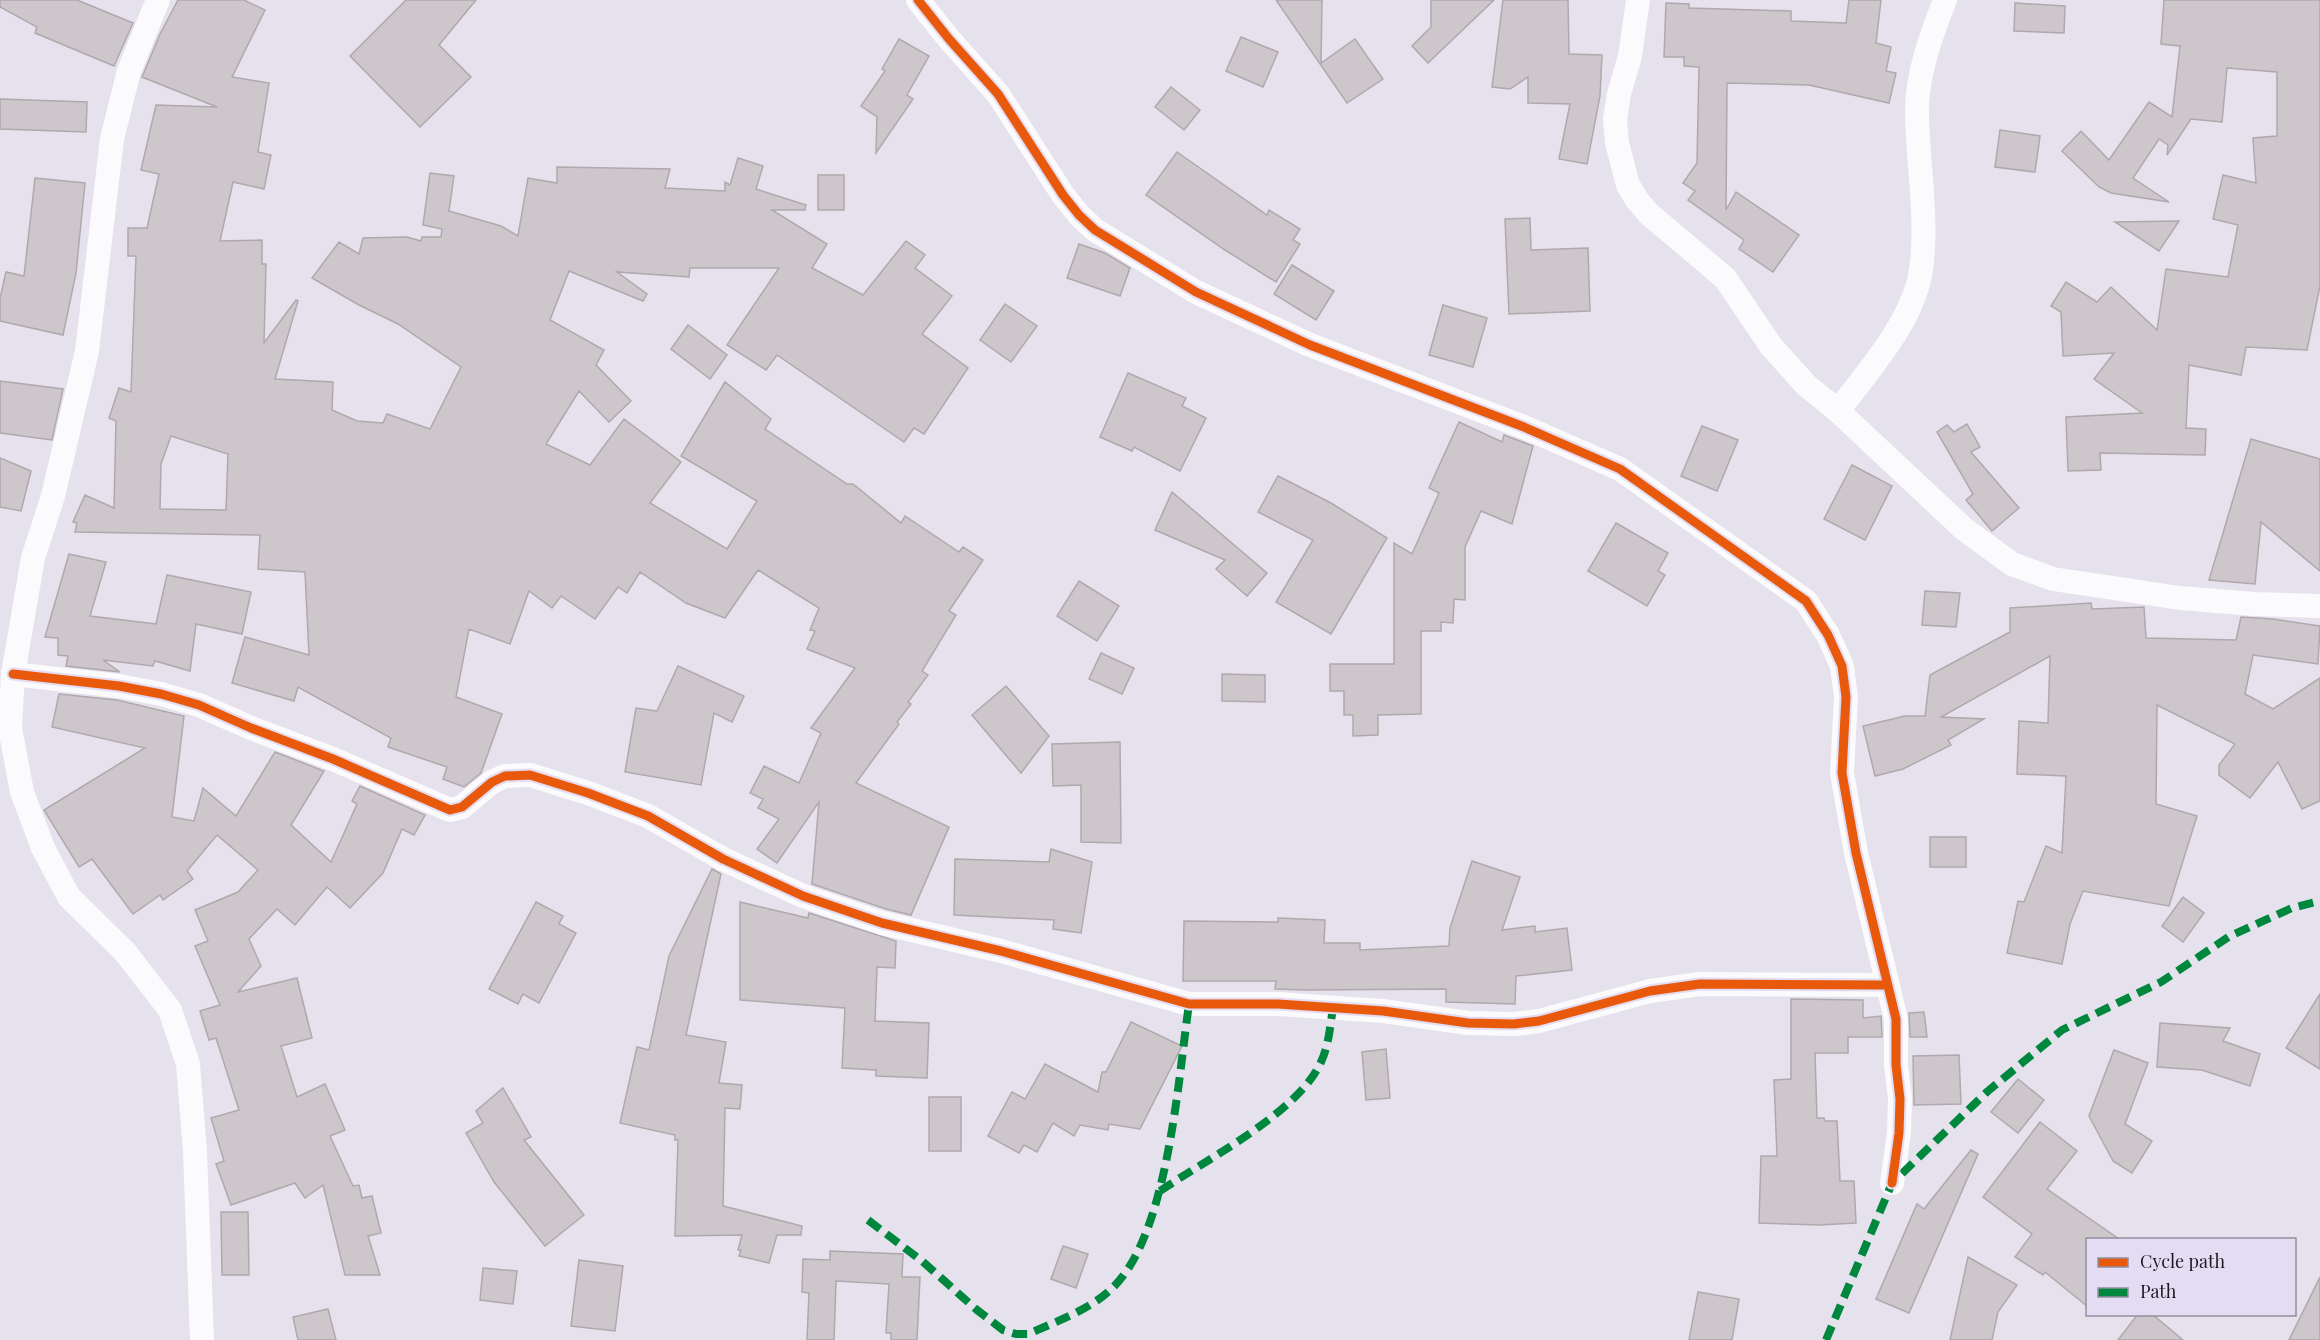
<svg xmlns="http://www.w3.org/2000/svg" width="2320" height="1340" viewBox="0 0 2320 1340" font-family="'Playfair Display',serif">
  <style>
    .building { fill: #cdc7cb; stroke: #afa8ad; stroke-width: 1.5; fill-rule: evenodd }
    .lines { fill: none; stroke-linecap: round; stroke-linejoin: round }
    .street { stroke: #fbfafc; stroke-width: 24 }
    .quiet { stroke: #00873e; stroke-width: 8; stroke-dasharray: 15 8; stroke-linecap: butt }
    .cycleway-casing { stroke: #e3dcf2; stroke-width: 13 }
    .cycleway { stroke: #e8590c; stroke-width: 9 }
  </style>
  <rect width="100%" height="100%" fill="#e5e1ed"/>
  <g class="building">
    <polygon points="0,0 77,0 133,23 114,66 35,33 37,27 0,7"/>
    <path d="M178,0H244L265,10L232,77L269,83L258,152L271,155L264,189L233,182L220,241L262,240V264H266L264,343L296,300L298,301L275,379L333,382L332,410L357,421L383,423L387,414L430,429L461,367L398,324L359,305L312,278L339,242L359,254L363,238L407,237L421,241L422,237H441L442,229L423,225L430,173L454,176L449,211L501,226L518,236L528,178L557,183V167L670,169L665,188L725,191V182L730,185L738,158L763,166L756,189L806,205L805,210H772L827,244L812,268L863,295L906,241L925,255L915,268L952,296L922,334L968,368L924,434L914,428L904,442L777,355L766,370L727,345L779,268H690L689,277L617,272L647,294L643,301L569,271L550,320L604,350L596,365L631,401L609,422L579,391L546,444L590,465L624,419L681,462L650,503L727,549L757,501L681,456L725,382L771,419L765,429L847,484H853L901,523L905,516L959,552L963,547L983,560L949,611L956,615L922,671L928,675L908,702L911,704L897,722L899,724L856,783L949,827L911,915L886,909L812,884L819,802L777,863L757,849L779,819L758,808L763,799L750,793L764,766L799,783L821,733L811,728L855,668L807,649L815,631L810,630L819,608L758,570L725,618L686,603L640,572L627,593L618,587L595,619L561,596L552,608L529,591L510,644L469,629L456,697L502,714L481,773L464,787L443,779L447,767L388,747L391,738L298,687L294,701L232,683L245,637L309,655L305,572L258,569L260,535L75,532L77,523L73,522L85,495L114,508L116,421L109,418L119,388L131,392L136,256H128V228H147L159,174L141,170L156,105L217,107L142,77L160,34ZM171,436L228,454L226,510L160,509L161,464Z"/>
    <polygon points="406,0 476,0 439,45 471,77 420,127 350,56"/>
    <polygon points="1276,0 1322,0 1321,63 1355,39 1383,79 1347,103"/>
    <polygon points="1431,0 1494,0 1428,63 1412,46 1431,27"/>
    <polygon points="1503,0 1568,0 1569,54 1602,55 1600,96 1587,164 1559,159 1570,104 1528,103 1528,77 1510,89 1492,87"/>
    <polygon points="1849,0 1881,0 1876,43 1891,47 1886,71 1896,73 1889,103 1809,85 1727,83 1726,210 1736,192 1799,235 1773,272 1739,249 1744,240 1688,200 1695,191 1683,183 1697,163 1699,67 1684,66 1684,57 1664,57 1666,3 1689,4 1689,8 1791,11 1791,21 1846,23"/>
    <polygon points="2164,0 2320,0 2320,286 2307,350 2246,347 2241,375 2189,365 2186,428 2206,429 2205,455 2100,453 2101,470 2068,471 2066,417 2142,413 2094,379 2114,353 2063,356 2061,312 2051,306 2066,282 2097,302 2111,287 2157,330 2166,269 2228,277 2238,225 2213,219 2223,175 2256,183 2253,138 2277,136 2277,72 2227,68 2222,122 2191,119 2167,155 2168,145 2159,139 2133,178 2169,202 2111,193 2099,187 2062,151 2081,131 2109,160 2149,102 2172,117 2180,46 2161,44"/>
    <polygon points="2015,3 2065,6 2064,33 2014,31"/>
    <polygon points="1241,37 1278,52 1263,87 1226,71"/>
    <polygon points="899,39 929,56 907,95 913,99 876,153 877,117 861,106 885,71 882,69"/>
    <polygon points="1171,87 1200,110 1184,130 1155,107"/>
    <polygon points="0,99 87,102 86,132 0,129"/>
    <polygon points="2000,130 2040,136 2035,172 1995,167"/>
    <polygon points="1177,152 1267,215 1269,210 1300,229 1293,240 1300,244 1276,282 1225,250 1146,195"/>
    <rect x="818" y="175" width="26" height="35"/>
    <polygon points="35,178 85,183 76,273 63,335 0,321 0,298 6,272 24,276"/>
    <polygon points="1530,218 1531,250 1588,248 1590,311 1509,314 1505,219"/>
    <polygon points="2179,221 2159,251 2115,222"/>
    <polygon points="1079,244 1105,253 1130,268 1120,296 1067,278"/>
    <polygon points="1292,265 1334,291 1316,320 1274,294"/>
    <polygon points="1005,304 1037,326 1011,362 980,340"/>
    <polygon points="1443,305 1487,318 1473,367 1429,355"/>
    <polygon points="688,325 727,355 710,379 671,349"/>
    <polygon points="1128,373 1186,398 1182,406 1206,418 1180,471 1134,447 1132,451 1100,437"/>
    <polygon points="0,381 63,389 52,440 0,433"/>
    <polygon points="1459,422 1502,442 1504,435 1533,446 1512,524 1481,511 1465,547 1465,600 1454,599 1453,623 1441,622 1441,631 1421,631 1421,714 1378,715 1378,735 1353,736 1353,715 1344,715 1344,691 1330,691 1330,664 1394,664 1394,543 1412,554 1439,493 1429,488"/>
    <polygon points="1967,424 1980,447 1971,452 2019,508 1992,531 1966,500 1973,494 1937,432 1947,425 1954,432"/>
    <polygon points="1702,426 1738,440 1717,491 1681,476"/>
    <polygon points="2251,439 2320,459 2320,571 2261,522 2255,584 2209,580"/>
    <polygon points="0,458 31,471 21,511 0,507"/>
    <polygon points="1852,465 1892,486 1865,540 1824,519"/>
    <polygon points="1278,476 1331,503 1387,538 1331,634 1276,602 1313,540 1258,512"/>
    <polygon points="1172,492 1267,573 1247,596 1216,569 1225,560 1155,530"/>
    <polygon points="1616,523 1668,553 1658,571 1665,575 1647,606 1588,571"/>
    <polygon points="69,554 106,562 90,616 156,624 167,575 251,592 242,634 196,624 190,671 155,661 153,666 103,660 120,672 66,666 68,656 58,655 58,638 45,637"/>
    <polygon points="1079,581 1119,606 1097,641 1057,616"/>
    <polygon points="1925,591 1960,593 1956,627 1922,625"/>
    <polygon points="2091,603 2092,609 2144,607 2146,638 2236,640 2241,617 2273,619 2320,626 2318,664 2253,655 2245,694 2273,709 2320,678 2320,801 2302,809 2278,762 2250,798 2219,775 2219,765 2235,744 2157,705 2156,804 2197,816 2169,906 2083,891 2070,924 2062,964 2007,953 2018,901 2024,902 2046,846 2062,853 2066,776 2017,774 2019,721 2048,723 2050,656 1941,717 1984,719 1948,740 1951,745 1903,769 1875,776 1863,726 1905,716 1925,716 1930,675 2010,632 2010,608"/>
    <polygon points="1101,653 1134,668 1122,694 1089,679"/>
    <polygon points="678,666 744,696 732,722 714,713 701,785 625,772 636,708 657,711"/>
    <polygon points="1222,674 1265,675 1265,702 1222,701"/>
    <polygon points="1006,686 1049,736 1021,773 972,715"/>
    <polygon points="59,694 117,700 184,716 172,817 194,821 203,788 236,816 275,752 324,771 291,825 331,862 357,804 352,801 360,786 425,815 414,835 402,829 383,873 350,908 327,887 295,925 277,909 249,939 261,966 238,992 297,978 312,1038 281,1046 297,1097 325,1084 345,1130 330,1136 353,1186 359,1185 362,1198 372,1196 381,1233 368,1236 380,1275 345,1275 323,1185 305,1198 295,1183 231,1205 216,1164 224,1161 211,1118 239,1110 216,1038 209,1040 200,1011 220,1005 195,946 208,941 195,910 238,892 258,870 217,835 187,871 193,879 163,900 160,895 133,914 92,859 79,867 44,810 145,748 52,727"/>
    <polygon points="1120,742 1121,843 1081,842 1081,785 1053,786 1052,744"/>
    <rect x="1930" y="837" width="36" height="30"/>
    <polygon points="1051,849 1092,862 1081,933 1053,929 1054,920 954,915 955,859 1049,862"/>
    <polygon points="1472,861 1520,877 1502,930 1535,926 1535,932 1567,928 1572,970 1516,976 1515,1004 1446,1002 1446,989 1305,990 1275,989 1276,981 1183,981 1184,921 1278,922 1278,918 1325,920 1324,943 1360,943 1360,950 1449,946 1450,928"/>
    <polygon points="712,869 721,874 686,1035 726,1042 719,1083 742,1085 740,1109 725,1108 723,1206 802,1226 801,1235 777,1235 769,1263 739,1256 741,1250 738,1250 742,1235 675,1236 678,1140 675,1140 675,1135 620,1123 637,1047 649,1050 669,956"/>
    <polygon points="2183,897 2204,913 2183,942 2162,926"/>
    <polygon points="536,902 563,916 559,924 576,933 539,1003 523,994 518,1004 489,989"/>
    <polygon points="740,902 808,918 809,913 896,941 895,968 877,967 875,1021 929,1023 927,1078 876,1076 876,1070 842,1068 845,1008 740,1000"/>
    <polygon points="2320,994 2320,1069 2286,1048"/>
    <polygon points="1791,999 1863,1000 1863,1018 1881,1016 1882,1037 1848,1037 1848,1053 1815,1053 1817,1118 1824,1118 1825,1121 1837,1121 1840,1181 1854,1181 1856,1223 1819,1225 1759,1223 1761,1156 1777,1156 1774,1080 1791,1079"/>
    <polygon points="1924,1012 1927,1037 1910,1037 1909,1013"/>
    <polygon points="1131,1022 1182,1046 1140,1129 1109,1124 1108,1130 1080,1125 1074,1136 1053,1123 1037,1152 1024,1145 1019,1153 988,1136 1012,1092 1025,1099 1045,1064 1098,1092 1102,1072 1106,1072"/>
    <polygon points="2160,1023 2230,1028 2223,1041 2260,1054 2250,1086 2202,1070 2157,1067"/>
    <polygon points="1386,1049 1390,1098 1366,1100 1362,1052"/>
    <polygon points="2114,1050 2148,1063 2125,1124 2152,1141 2132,1173 2113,1161 2089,1116"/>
    <polygon points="1959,1055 1961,1104 1914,1105 1913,1056"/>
    <polygon points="2018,1079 2044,1100 2018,1133 1991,1112"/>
    <polygon points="503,1088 531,1137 524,1140 584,1215 545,1246 494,1182 466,1133 483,1123 476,1111"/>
    <rect x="929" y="1097" width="32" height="54"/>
    <polygon points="2040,1122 2077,1151 2047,1189 2119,1239 2088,1239 2088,1307 2045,1272 2043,1275 2015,1257 2032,1234 1983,1197"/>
    <polygon points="1971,1150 1978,1154 1909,1313 1876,1299 1917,1204 1924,1209"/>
    <polygon points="221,1212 248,1212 249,1275 222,1275"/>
    <polygon points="1063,1246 1088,1254 1076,1288 1051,1279"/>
    <polygon points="830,1251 903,1254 902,1277 920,1277 917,1340 891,1340 891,1333 886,1333 889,1284 836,1281 834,1340 807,1340 809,1293 802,1292 803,1259 830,1260"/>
    <polygon points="1968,1257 2017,1285 1998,1312 1992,1340 1950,1340"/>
    <polygon points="579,1260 623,1266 615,1331 571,1326"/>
    <polygon points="483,1268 517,1271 513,1304 480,1300"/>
    <polygon points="2320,1277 2320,1340 2289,1340"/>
    <polygon points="1698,1292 1739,1299 1732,1340 1689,1340"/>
    <polygon points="328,1309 336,1340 298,1340 293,1317"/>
    <polygon points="2138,1314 2152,1314 2183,1340 2118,1340"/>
  </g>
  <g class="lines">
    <g class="street">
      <polyline points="158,0 129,71 112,139 87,351 53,496 33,558 13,674 10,728 22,792 43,848 69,897 125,952 170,1010 188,1064 195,1151 202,1340"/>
      <polyline points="918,0 949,39 998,94 1063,195 1079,215 1095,230 1196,292 1310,345 1524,427 1620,469 1806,601 1828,635 1842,666 1846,697 1842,773 1856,853 1896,1019 1896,1065 1900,1099 1899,1133 1892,1183"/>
      <polyline points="1638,0 1630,56 1619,94 1615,119 1617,143 1628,185 1637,200 1649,214 1725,278 1771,346 1806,385 1838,411 1964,529 2012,564 2053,579 2180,598 2254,604 2320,606"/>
      <path d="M1838,411C1868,371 1914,320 1921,270C1928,219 1918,166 1917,115C1916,77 1931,35 1945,0"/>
      <polyline points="13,674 119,686 161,694 199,705 251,728 333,759 450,810 462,807 492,782 505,776 530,775 588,793 648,816 723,859 803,896 882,923 1001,951 1189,1004 1278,1004 1383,1011 1468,1023 1514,1024 1539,1021 1650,991 1700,984 1887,985"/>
    </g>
    <g class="quiet">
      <path d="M1160,1191C1207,1159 1298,1113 1321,1062C1329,1045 1330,1026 1333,1008"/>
      <path d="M868,1220L922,1261L977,1310L1003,1330L1016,1334H1028C1055,1322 1087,1311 1109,1291C1168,1241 1178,1079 1189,1004"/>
      <polyline points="1826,1340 1892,1183 1988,1091 2062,1030 2161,982 2230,936 2292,908 2320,901"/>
    </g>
    <defs>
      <g id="cycleway">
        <polyline points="918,0 949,39 998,94 1063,195 1079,215 1095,230 1196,292 1310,345 1524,427 1620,469 1806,601 1828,635 1842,666 1846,697 1842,773 1856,853 1896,1019 1896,1065 1900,1099 1899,1133 1892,1183"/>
        <polyline points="13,674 119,686 161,694 199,705 251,728 333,759 450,810 462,807 492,782 505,776 530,775 588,793 648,816 723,859 803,896 882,923 1001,951 1189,1004 1278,1004 1383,1011 1468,1023 1514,1024 1539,1021 1650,991 1700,984 1887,985"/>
      </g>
    </defs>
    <use href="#cycleway" class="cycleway-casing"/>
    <use href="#cycleway" class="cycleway"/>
  </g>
  <rect x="2086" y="1238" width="210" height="78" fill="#e3dcf2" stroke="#938e9e" stroke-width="1.5"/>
  <rect x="2098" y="1258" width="30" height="9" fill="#e8590c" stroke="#938e9e" stroke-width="1.5"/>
  <text x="2140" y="1268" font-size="18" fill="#1b1920">Cycle path</text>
  <rect x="2098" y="1288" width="30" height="9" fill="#00873e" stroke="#938e9e" stroke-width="1.5"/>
  <text x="2140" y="1298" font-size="18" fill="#1b1920">Path</text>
</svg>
